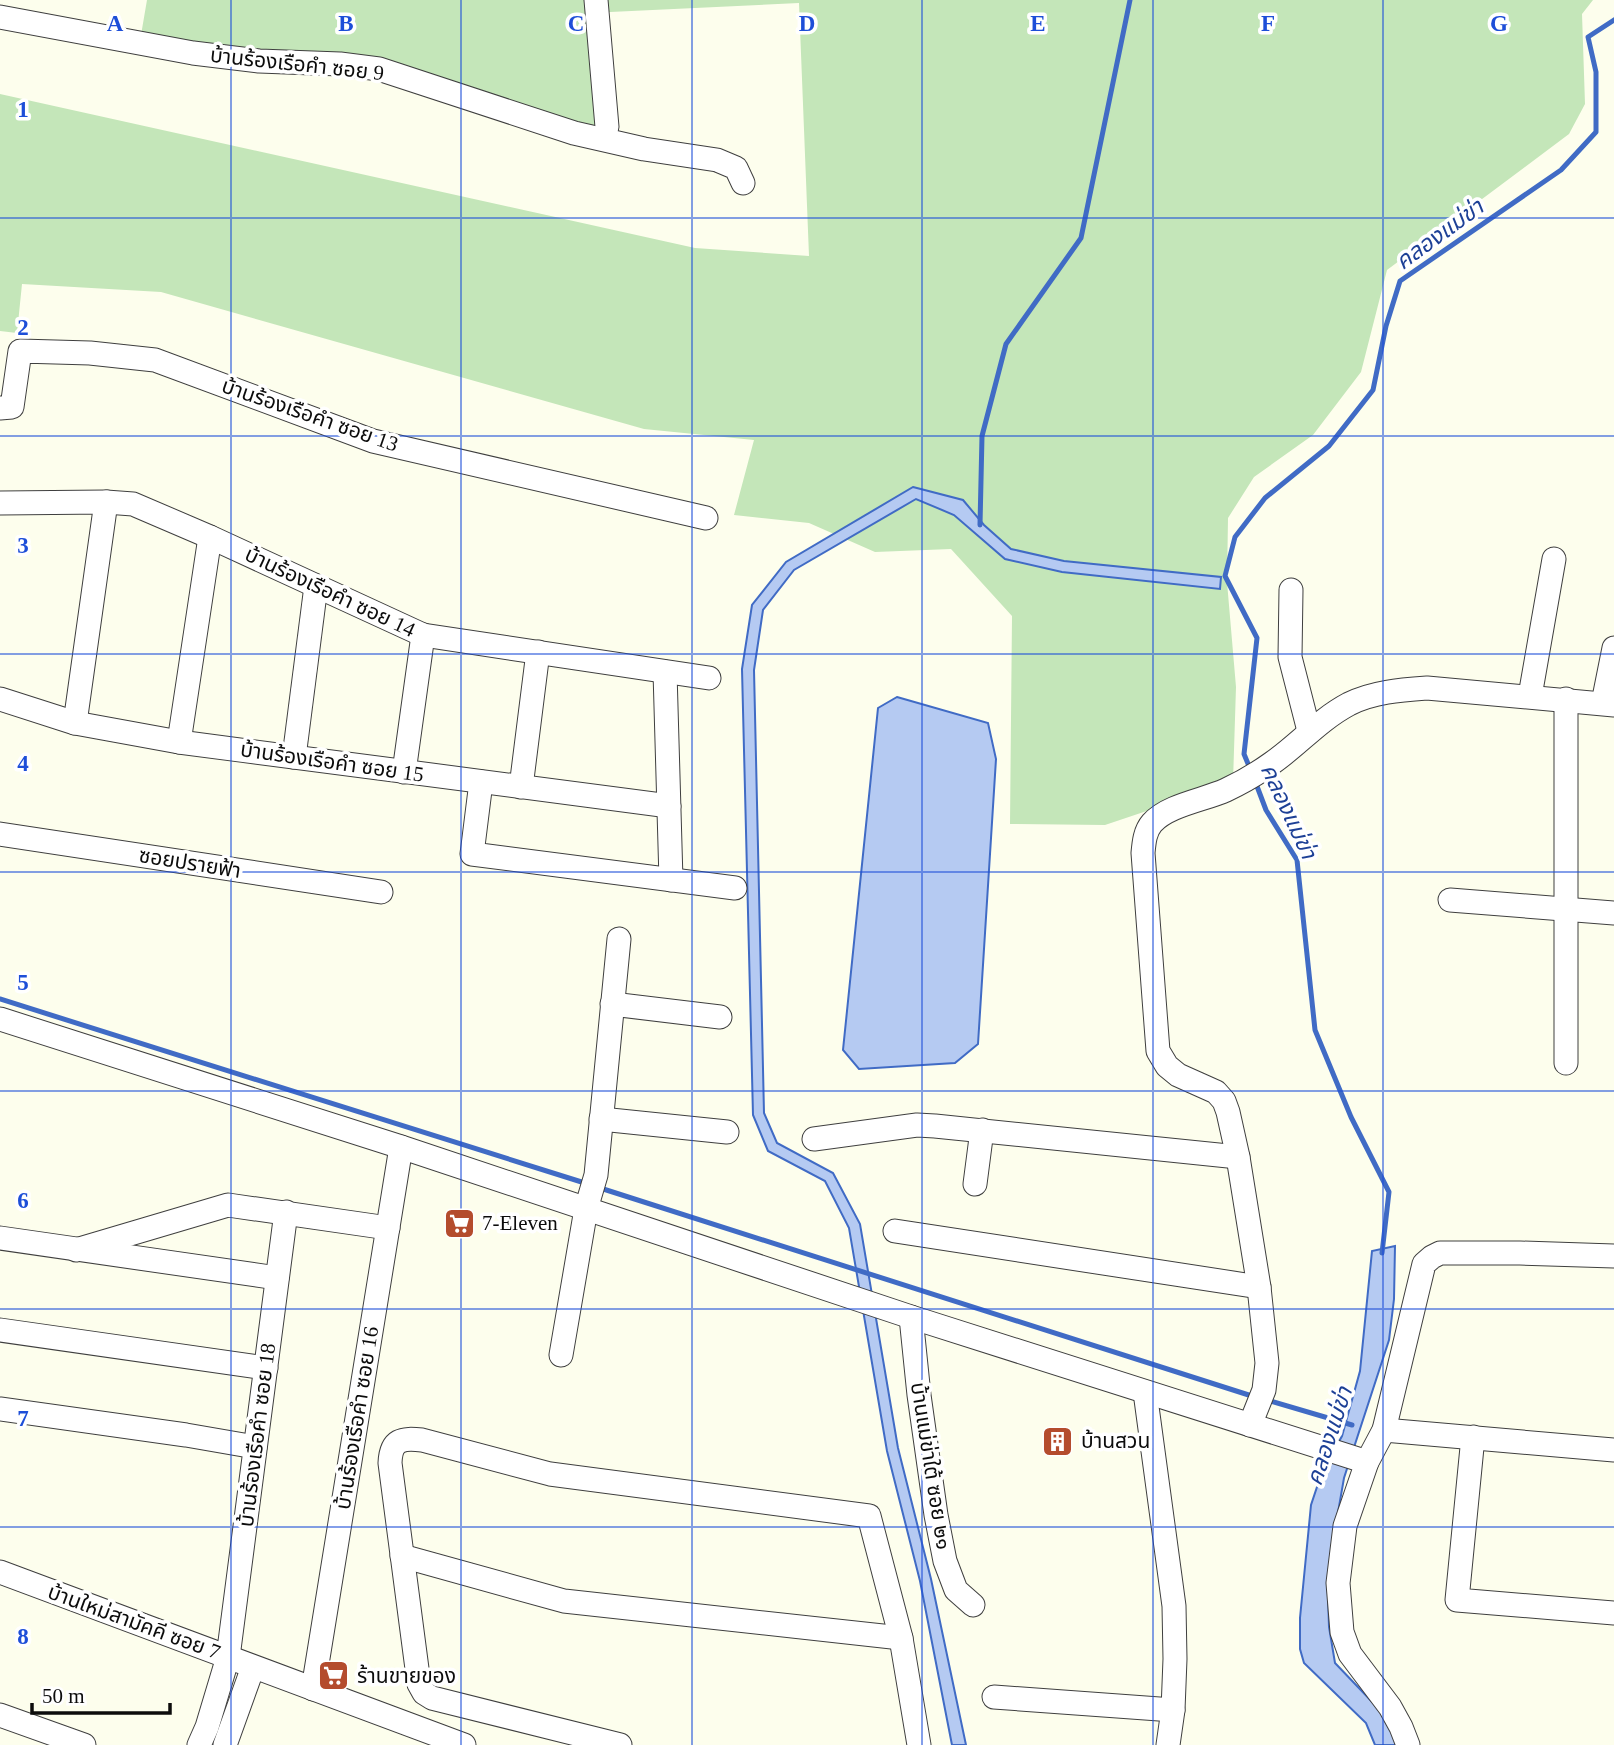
<svg xmlns="http://www.w3.org/2000/svg" width="1614" height="1745" viewBox="0 0 1614 1745" font-family="'Times New Roman','Noto Sans Thai',serif">
  <style>
    .green { fill: #c4e6b9 }
    .water { fill: #b5caf2; stroke: #406bc5; stroke-width: 2 }
    .lines { fill: none; stroke-linecap: round; stroke-linejoin: round }
    .stream { stroke: #406bc5; stroke-width: 5 }
    .minor-casing { stroke: #3f3f3f; stroke-width: 25 }
    .minor { stroke: #fff; stroke-width: 23 }
    .grid { fill: none; stroke: #1d4ed8; stroke-width: 2; stroke-opacity: 0.55 }
    .labels { text-anchor: middle; stroke-width: 7; stroke-linejoin: round; paint-order: stroke }
    .street-label { font-size: 21px; fill: #0c0c0c; stroke: #fff }
    .poi-label { font-size: 21px; fill: #0c0c0c; stroke: #fff; text-anchor: start }
    .water-label { font-size: 23px; font-style: italic; fill: #1d4096; stroke: #fff }
    .grid-label { font-size: 23px; text-anchor: middle; font-weight: bold; fill: #1d4ed8; stroke: #fff; stroke-width: 7; stroke-linejoin: round; paint-order: stroke }
  </style>
  <rect width="100%" height="100%" fill="#fdfeed"/>
  <polygon class="green" points="147,0 1593,0 1582,14 1585,104 1569,134 1387,270 1361,372 1313,435 1254,477 1228,518 1227,582 1236,687 1233,782 1105,825 1010,824 1012,616 951,549 875,552 809,523 734,515 754,440 644,429 161,292 22,284 17,333 0,331 0,94 695,248 809,256 799,3 589,13 596,131 387,64 141,35"/>
  <g class="water">
    <polygon points="913,487 963,500 984,525 1011,549 1064,561 1221,577 1220,589 1062,572 1005,559 954,515 916,499 794,570 763,610 754,670 764,1113 777,1143 833,1173 860,1224 898,1448 931,1579 966,1745 952,1745 920,1581 887,1451 849,1228 825,1181 768,1151 753,1115 742,669 752,605 786,562"/>
    <polygon points="897,697 988,723 996,759 978,1044 955,1063 859,1069 843,1050 878,708"/>
    <polygon points="1395,1246 1394,1299 1389,1340 1344,1478 1333,1541 1328,1596 1329,1627 1335,1663 1378,1708 1403,1745 1375,1745 1366,1723 1304,1663 1300,1649 1300,1618 1311,1505 1322,1472 1342,1436 1360,1371 1372,1251"/>
  </g>
  <g class="lines">
    <g class="stream">
      <polyline points="980,525 982,436 1006,344 1081,238 1130,0"/>
      <polyline points="1251,771 1244,754 1257,638 1225,576 1235,537 1265,498 1329,446 1373,390 1386,326 1400,281 1561,170 1596,132 1596,72 1588,37 1614,20"/>
      <polyline points="1255,781 1266,810 1297,860 1315,1030 1351,1117 1389,1192 1382,1253"/>
      <polyline points="0,999 588,1184"/>
      <polyline points="597,1187 1255,1397"/>
      <polyline points="1267,1400 1352,1425"/>
    </g>
    <defs>
      <g id="minor">
        <polyline points="596,0 607,127"/>
        <polyline points="0,17 193,53 259,61 340,64 379,69 574,133 644,149 717,160 736,168 743,183"/>
        <polyline points="0,408 12,407 20,351 90,353 155,360 373,441 706,518"/>
        <polyline points="0,503 106,502 133,504 210,537 423,635 709,678"/>
        <polyline points="1291,590 1290,657 1309,731"/>
        <polyline points="665,672 671,880"/>
        <polyline points="1530,696 1554,559"/>
        <polyline points="0,699 75,723 179,742 669,806"/>
        <polyline points="1566,699 1566,1063"/>
        <polyline points="1603,703 1614,648"/>
        <polyline points="75,723 106,502"/>
        <polyline points="179,742 210,537"/>
        <polyline points="294,757 316,586"/>
        <polyline points="404,772 423,635"/>
        <polyline points="481,782 472,854 735,888"/>
        <polyline points="521,787 538,652"/>
        <polyline points="0,834 381,892"/>
        <polyline points="1450,900 1614,913"/>
        <polyline points="612,1004 720,1017"/>
        <polyline points="0,1019 401,1147 911,1317 1367,1462"/>
        <polyline points="601,1119 727,1132"/>
        <polyline points="814,1139 917,1125 935,1126 1238,1157"/>
        <polyline points="975,1184 982,1130"/>
        <polyline points="895,1231 1259,1287"/>
        <polyline points="0,1238 277,1278"/>
        <polyline points="76,1250 228,1205 388,1228"/>
        <polyline points="911,1317 919,1395 936,1515 945,1561 956,1590 973,1605"/>
        <polyline points="0,1330 266,1368"/>
        <polyline points="561,1355 586,1209 596,1175 619,939"/>
        <polyline points="1145,1392 1174,1606 1175,1659 1173,1710 1168,1745"/>
        <polyline points="0,1409 186,1435 255,1447"/>
        <path d="M1250,1425L1264,1390L1267,1363L1259,1287L1238,1157L1228,1112L1224,1101L1216,1092L1178,1075L1167,1066L1158,1051L1143,853C1144,842 1145,831 1152,823C1168,805 1204,800 1226,790C1241,783 1258,773 1272,763C1298,745 1319,720 1349,704C1373,692 1400,690 1427,688L1614,705"/>
        <polyline points="1384,1430 1614,1450"/>
        <polyline points="1473,1437 1457,1600 1614,1613"/>
        <polyline points="402,1556 564,1601 901,1638"/>
        <polyline points="0,1572 464,1745"/>
        <polyline points="313,1689 401,1147"/>
        <polyline points="994,1697 1173,1710"/>
        <polyline points="0,1715 84,1745"/>
        <polyline points="199,1745 207,1727 228,1657 286,1212"/>
        <polyline points="225,1745 253,1667"/>
        <path d="M620,1745L432,1698L424,1693L419,1684L390,1463C391,1439 402,1438 422,1440L550,1474L869,1516L901,1638L919,1745"/>
        <polyline points="1408,1745 1401,1727 1390,1707 1350,1654 1342,1632 1338,1583 1345,1526 1367,1462 1384,1430 1424,1264 1432,1257 1440,1253 1520,1253 1614,1256"/>
      </g>
    </defs>
    <use href="#minor" class="minor-casing"/>
    <use href="#minor" class="minor"/>
  </g>
  <path class="grid" d="M231,0V1745M461,0V1745M692,0V1745M922,0V1745M1153,0V1745M1383,0V1745M0,218H1614M0,436H1614M0,654H1614M0,872H1614M0,1091H1614M0,1309H1614M0,1527H1614"/>
  <defs>
    <symbol id="supermarket-square" viewBox="-11 -11 22 22"><rect x="-9" y="-9" width="18" height="18" rx="4" fill="#b44c2d" stroke="#fff"/><path d="M-6-5.5h2.5l.6 2H6L4.5 2H-2.5L-4.4-4H-6ZM-1.5 3.2a1.3 1.3 0 1 0 .1 0ZM3 3.2a1.3 1.3 0 1 0 .1 0Z" fill="#fff"/></symbol>
    <symbol id="building-square" viewBox="-11 -11 22 22"><rect x="-9" y="-9" width="18" height="18" rx="4" fill="#b44c2d" stroke="#fff"/><path d="M-4-6H4V6H1V3H-1V6H-4ZM-2.5-4.3h1.7v1.8h-1.7ZM.8-4.3h1.7v1.8H.8ZM-2.5-1h1.7V.8h-1.7ZM.8-1h1.7V.8H.8Z" fill="#fff"/></symbol>
  </defs>
  <g fill-rule="evenodd">
    <use href="#supermarket-square" x="442" y="1206" width="35" height="35"/>
    <use href="#building-square" x="1040" y="1424" width="35" height="35"/>
    <use href="#supermarket-square" x="316" y="1658" width="35" height="35"/>
  </g>
  <g class="labels">
    <g class="street-label">
      <text transform="translate(297 64) rotate(6)" y="7">บ้านร้องเรือคำ ซอย 9</text>
      <text transform="translate(310 415) rotate(19)" y="7">บ้านร้องเรือคำ ซอย 13</text>
      <text transform="translate(330 592) rotate(25)" y="7">บ้านร้องเรือคำ ซอย 14</text>
      <text transform="translate(332 762) rotate(8)" y="7">บ้านร้องเรือคำ ซอย 15</text>
      <text transform="translate(190 863) rotate(9)" y="7">ซอยปรายฟ้า</text>
      <text transform="translate(357 1418) rotate(-81)" y="7">บ้านร้องเรือคำ ซอย 16</text>
      <text transform="translate(257 1435) rotate(-83)" y="7">บ้านร้องเรือคำ ซอย 18</text>
      <text transform="translate(931 1466) rotate(81)" y="7">บ้านแม่ข่าใต้ ซอย ๒๑</text>
      <text transform="translate(134 1622) rotate(20)" y="7">บ้านใหม่สามัคคี ซอย 7</text>
    </g>
    <g class="poi-label">
      <text x="482" y="1230">7-Eleven</text>
      <text x="1081" y="1448">บ้านสวน</text>
      <text x="357" y="1683">ร้านขายของ</text>
    </g>
    <g class="water-label">
      <text transform="translate(1439 234) rotate(-36)" y="8">คลองแม่ข่า</text>
      <text transform="translate(1289 811) rotate(65)" y="8">คลองแม่ข่า</text>
      <text transform="translate(1329 1436) rotate(-72)" y="8">คลองแม่ข่า</text>
    </g>
  </g>
  <g class="grid-label">
    <text x="115" y="31">A</text>
    <text x="346" y="31">B</text>
    <text x="576" y="31">C</text>
    <text x="807" y="31">D</text>
    <text x="1038" y="31">E</text>
    <text x="1268" y="31">F</text>
    <text x="1499" y="31">G</text>
    <text x="23" y="117">1</text>
    <text x="23" y="335">2</text>
    <text x="23" y="553">3</text>
    <text x="23" y="771">4</text>
    <text x="23" y="990">5</text>
    <text x="23" y="1208">6</text>
    <text x="23" y="1426">7</text>
    <text x="23" y="1644">8</text>
  </g>
  <path d="M32 1703v10h138v-10" fill="none" stroke="#0c0c0c" stroke-width="3.5"/>
  <text x="42" y="1703" font-size="21" fill="#0c0c0c" stroke="#ffffff" stroke-width="5" paint-order="stroke">50 m</text>
</svg>
